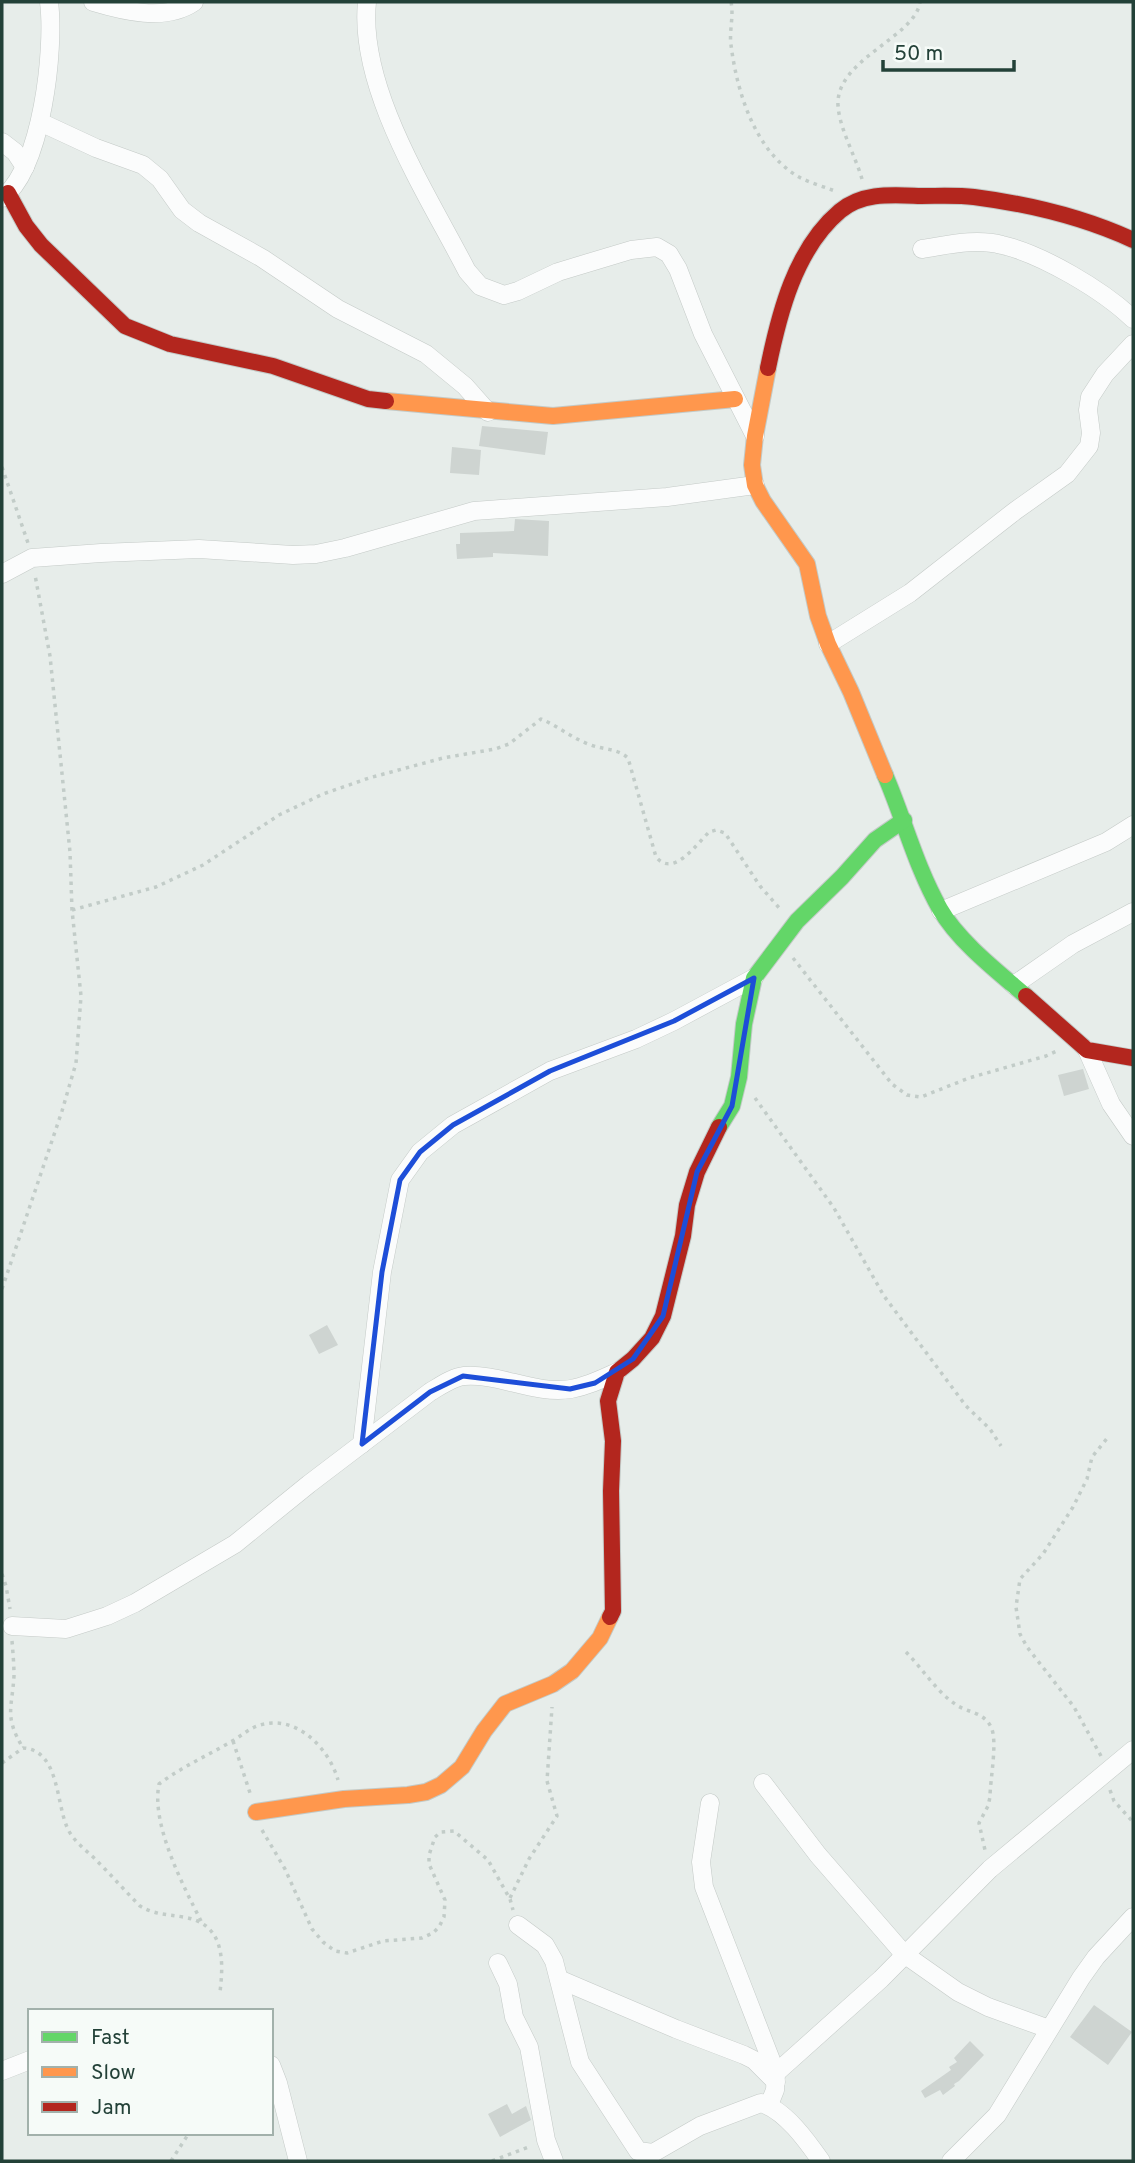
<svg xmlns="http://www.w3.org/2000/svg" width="1135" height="2163" viewBox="0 0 1135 2163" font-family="Overpass,sans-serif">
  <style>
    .building { fill: #ced4d1 }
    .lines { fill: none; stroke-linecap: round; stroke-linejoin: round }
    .street-casing { stroke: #c4cac7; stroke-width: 19 }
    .fast-casing { stroke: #c3cac7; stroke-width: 18 }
    .slow-casing { stroke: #c3cac7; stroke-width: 18 }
    .jam-casing { stroke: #c3cac7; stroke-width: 18 }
    .path { stroke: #c2ccc8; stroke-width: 3.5; stroke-dasharray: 3.5 5; stroke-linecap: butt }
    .street { stroke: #fbfcfc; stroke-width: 18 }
    .fast { stroke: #63d668; stroke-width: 16 }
    .slow { stroke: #ff974d; stroke-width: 16 }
    .jam { stroke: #b3261e; stroke-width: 16 }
    .marked { fill: none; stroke: #1d4ed8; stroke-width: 5; stroke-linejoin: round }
  </style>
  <rect width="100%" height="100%" fill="#e7edea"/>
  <g class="building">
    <polygon points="482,426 548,432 545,455 479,446"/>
    <polygon points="452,447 481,450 479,475 450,473"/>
    <polygon points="515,519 549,521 548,556 493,553 493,557 457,559 456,544 460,544 460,533 514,531"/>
    <polygon points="1083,1069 1089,1089 1064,1096 1058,1075"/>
    <polygon points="327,1325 338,1345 319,1354 309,1335"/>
    <polygon points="1094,2005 1132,2032 1108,2065 1070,2037"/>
    <polygon points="970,2041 984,2055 959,2081 954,2084 955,2086 943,2095 940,2090 925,2098 921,2091 951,2070 949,2067 957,2062 954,2058"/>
    <polygon points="507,2104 512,2114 526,2106 531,2120 500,2137 488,2114"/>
  </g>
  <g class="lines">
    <defs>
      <g id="street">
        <path d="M93,2C123,11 165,22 194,2"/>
        <path d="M367,2C358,89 428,195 467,271L480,286L504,295L518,291L558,272L631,250L657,247L669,254L678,269L703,334L755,436"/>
        <polyline points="40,122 96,148 143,165 160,179 182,210 199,223 262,258 338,309 426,354 465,386 488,412"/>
        <polyline points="2,142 15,152 25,167"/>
        <path d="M2,198C42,169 55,48 49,2"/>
        <path d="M922,249C948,245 976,238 1002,245C1042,254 1104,291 1133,319"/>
        <polyline points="2,574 32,558 101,553 199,549 293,555 316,554 345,548 474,511 667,497 755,485"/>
        <polyline points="828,644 910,593 1015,511 1067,474 1089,446 1091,433 1088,410 1090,397 1105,374 1133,344"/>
        <polyline points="941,911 1106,842 1133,825"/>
        <polyline points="1014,985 1073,944 1133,912"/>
        <polyline points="1087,1050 1111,1104 1133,1136"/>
        <polyline points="362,1444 382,1272 400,1180 420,1152 453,1125 550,1071 636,1039 674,1021 754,978"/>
        <path d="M12,1626L66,1629L107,1616L135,1603L235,1544L309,1484L430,1392C440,1386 453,1377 464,1376C499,1373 535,1395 571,1389C588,1386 602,1379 617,1372"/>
        <polyline points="763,1783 818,1855 904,1954 958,1992 988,2007 1049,2029"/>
        <polyline points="710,1803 701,1862 704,1887 776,2073 775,2090 769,2105"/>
        <path d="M518,1925L545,1945L554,1961L580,2062L638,2151L653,2153L700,2126L761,2103C785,2110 807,2141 821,2161"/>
        <polyline points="498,1963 508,1984 514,2017 529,2047 546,2140 554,2161"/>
        <polyline points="561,1980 676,2029 744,2055 754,2060 776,2082"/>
        <polyline points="271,2065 278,2083 298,2161"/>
        <polyline points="2,2071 30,2060"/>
        <polyline points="776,2073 881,1979 990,1869 1133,1750"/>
        <polyline points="951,2161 997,2115 1081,1978 1096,1957 1133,1917"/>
      </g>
      <g id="fast">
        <path d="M885,775C904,819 916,867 940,909C958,941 998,972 1026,996"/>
        <polyline points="719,1127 732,1106 739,1077 744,1024 754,978 797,921 842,877 875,840 904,820"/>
      </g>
      <g id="slow">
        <polyline points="768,368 755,436 752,465 755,485 763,501 807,564 818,616 828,644 851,692 885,775"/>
        <polyline points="386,401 553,416 735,399"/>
        <polyline points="256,1812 344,1799 408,1795 426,1792 441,1785 462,1767 484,1731 505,1704 553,1684 572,1671 600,1638 610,1617"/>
      </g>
      <g id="jam">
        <polyline points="8,193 26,226 41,245 125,326 170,344 273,366 368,399 386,401"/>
        <path d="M768,368C779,314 795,249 840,211C863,192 892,195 921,196C939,196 957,195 974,197C1028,204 1083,217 1133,240"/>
        <polyline points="1026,996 1087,1050 1133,1058"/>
        <polyline points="610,1617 613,1611 611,1491 613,1441 608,1401 617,1372 633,1359 652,1338 663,1316 683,1236 687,1205 697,1172 719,1127"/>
      </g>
    </defs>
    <use href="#street" class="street-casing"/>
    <use href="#fast" class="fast-casing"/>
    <use href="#slow" class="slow-casing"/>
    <use href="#jam" class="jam-casing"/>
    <g class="path">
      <path d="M731,2C734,16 729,31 731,45C737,92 754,147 794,174C806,182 822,186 835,191"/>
      <path d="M862,179C855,155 840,130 838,106C835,59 915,38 920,2"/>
      <polyline points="2,467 28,543"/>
      <path d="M72,910L156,887L203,865L279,815L323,794L369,778L443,758L495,749L509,744L541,719C558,726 573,739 591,745C604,750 617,748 628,758L656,857C673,878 696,845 709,832L716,830L725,833L760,886L781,910"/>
      <polyline points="793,958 892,1084 907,1095 921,1097 969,1078 1046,1056 1059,1050"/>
      <polyline points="755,1098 834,1208 884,1296 966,1406 990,1429 1001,1446"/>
      <polyline points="2,1289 62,1111 76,1063 81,996 72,910 70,852 50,656 35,575"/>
      <polyline points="2,1574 6,1586 10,1609"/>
      <path d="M12,1641C13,1653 14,1665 14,1676C12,1709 4,1716 23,1748"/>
      <path d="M906,1652C922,1668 936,1691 955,1704C967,1713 983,1711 991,1727C998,1741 990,1780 990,1797L988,1806L979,1823L985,1850"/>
      <polyline points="233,1741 250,1793"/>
      <polyline points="1101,1756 1074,1707 1027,1647 1020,1634 1016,1607 1020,1579 1043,1554 1073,1507 1087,1479 1092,1457 1109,1436"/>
      <path d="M2,1763L23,1748C59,1750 56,1802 67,1827C73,1842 88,1851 99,1863C113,1877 126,1892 140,1906C155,1915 167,1914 183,1917C224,1923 224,1959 220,1992"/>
      <polyline points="1110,1790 1114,1801 1133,1822"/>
      <polyline points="262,1830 285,1869 312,1929 323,1942 335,1951 347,1953 383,1941 422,1938 433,1933 439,1927 444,1917 445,1900 429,1864 429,1855 435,1837 441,1832 454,1831 488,1860 510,1899 513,1910"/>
      <polyline points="510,1898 529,1859 557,1816 547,1781 552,1707"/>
      <path d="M201,1921C183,1885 151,1825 159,1784C183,1766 209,1755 234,1740C242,1735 249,1729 257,1726C295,1712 329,1748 338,1780"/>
      <polyline points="171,2161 189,2133"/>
      <polyline points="492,2161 531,2146"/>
    </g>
    <use href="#street" class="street"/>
    <use href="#fast" class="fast"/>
    <use href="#slow" class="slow"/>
    <use href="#jam" class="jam"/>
  </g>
  <path class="marked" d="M754,978L732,1106L697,1172L663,1316L633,1359L595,1383L570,1389L463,1376L430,1392L362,1444L382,1272L400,1180L420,1152L453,1125L550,1071L674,1021Z"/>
  <rect width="1135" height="2163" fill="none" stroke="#234138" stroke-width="7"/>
  <rect x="28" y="2009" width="245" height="126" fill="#f6fbf8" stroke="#a2b1ab" stroke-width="2"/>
  <rect x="42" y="2032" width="35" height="10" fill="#63d668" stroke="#a2b1ab" stroke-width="2"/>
  <text x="91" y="2044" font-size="21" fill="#234138">Fast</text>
  <rect x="42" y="2067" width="35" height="10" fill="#ff974d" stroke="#a2b1ab" stroke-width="2"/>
  <text x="91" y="2079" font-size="21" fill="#234138">Slow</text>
  <rect x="42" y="2102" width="35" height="10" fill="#b3261e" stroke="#a2b1ab" stroke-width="2"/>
  <text x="91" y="2114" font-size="21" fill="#234138">Jam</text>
  <path d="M883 60v10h131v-10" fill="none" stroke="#234138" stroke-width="3.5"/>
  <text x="894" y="60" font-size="21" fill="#234138" stroke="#f6fbf8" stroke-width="5" paint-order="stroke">50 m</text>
</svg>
